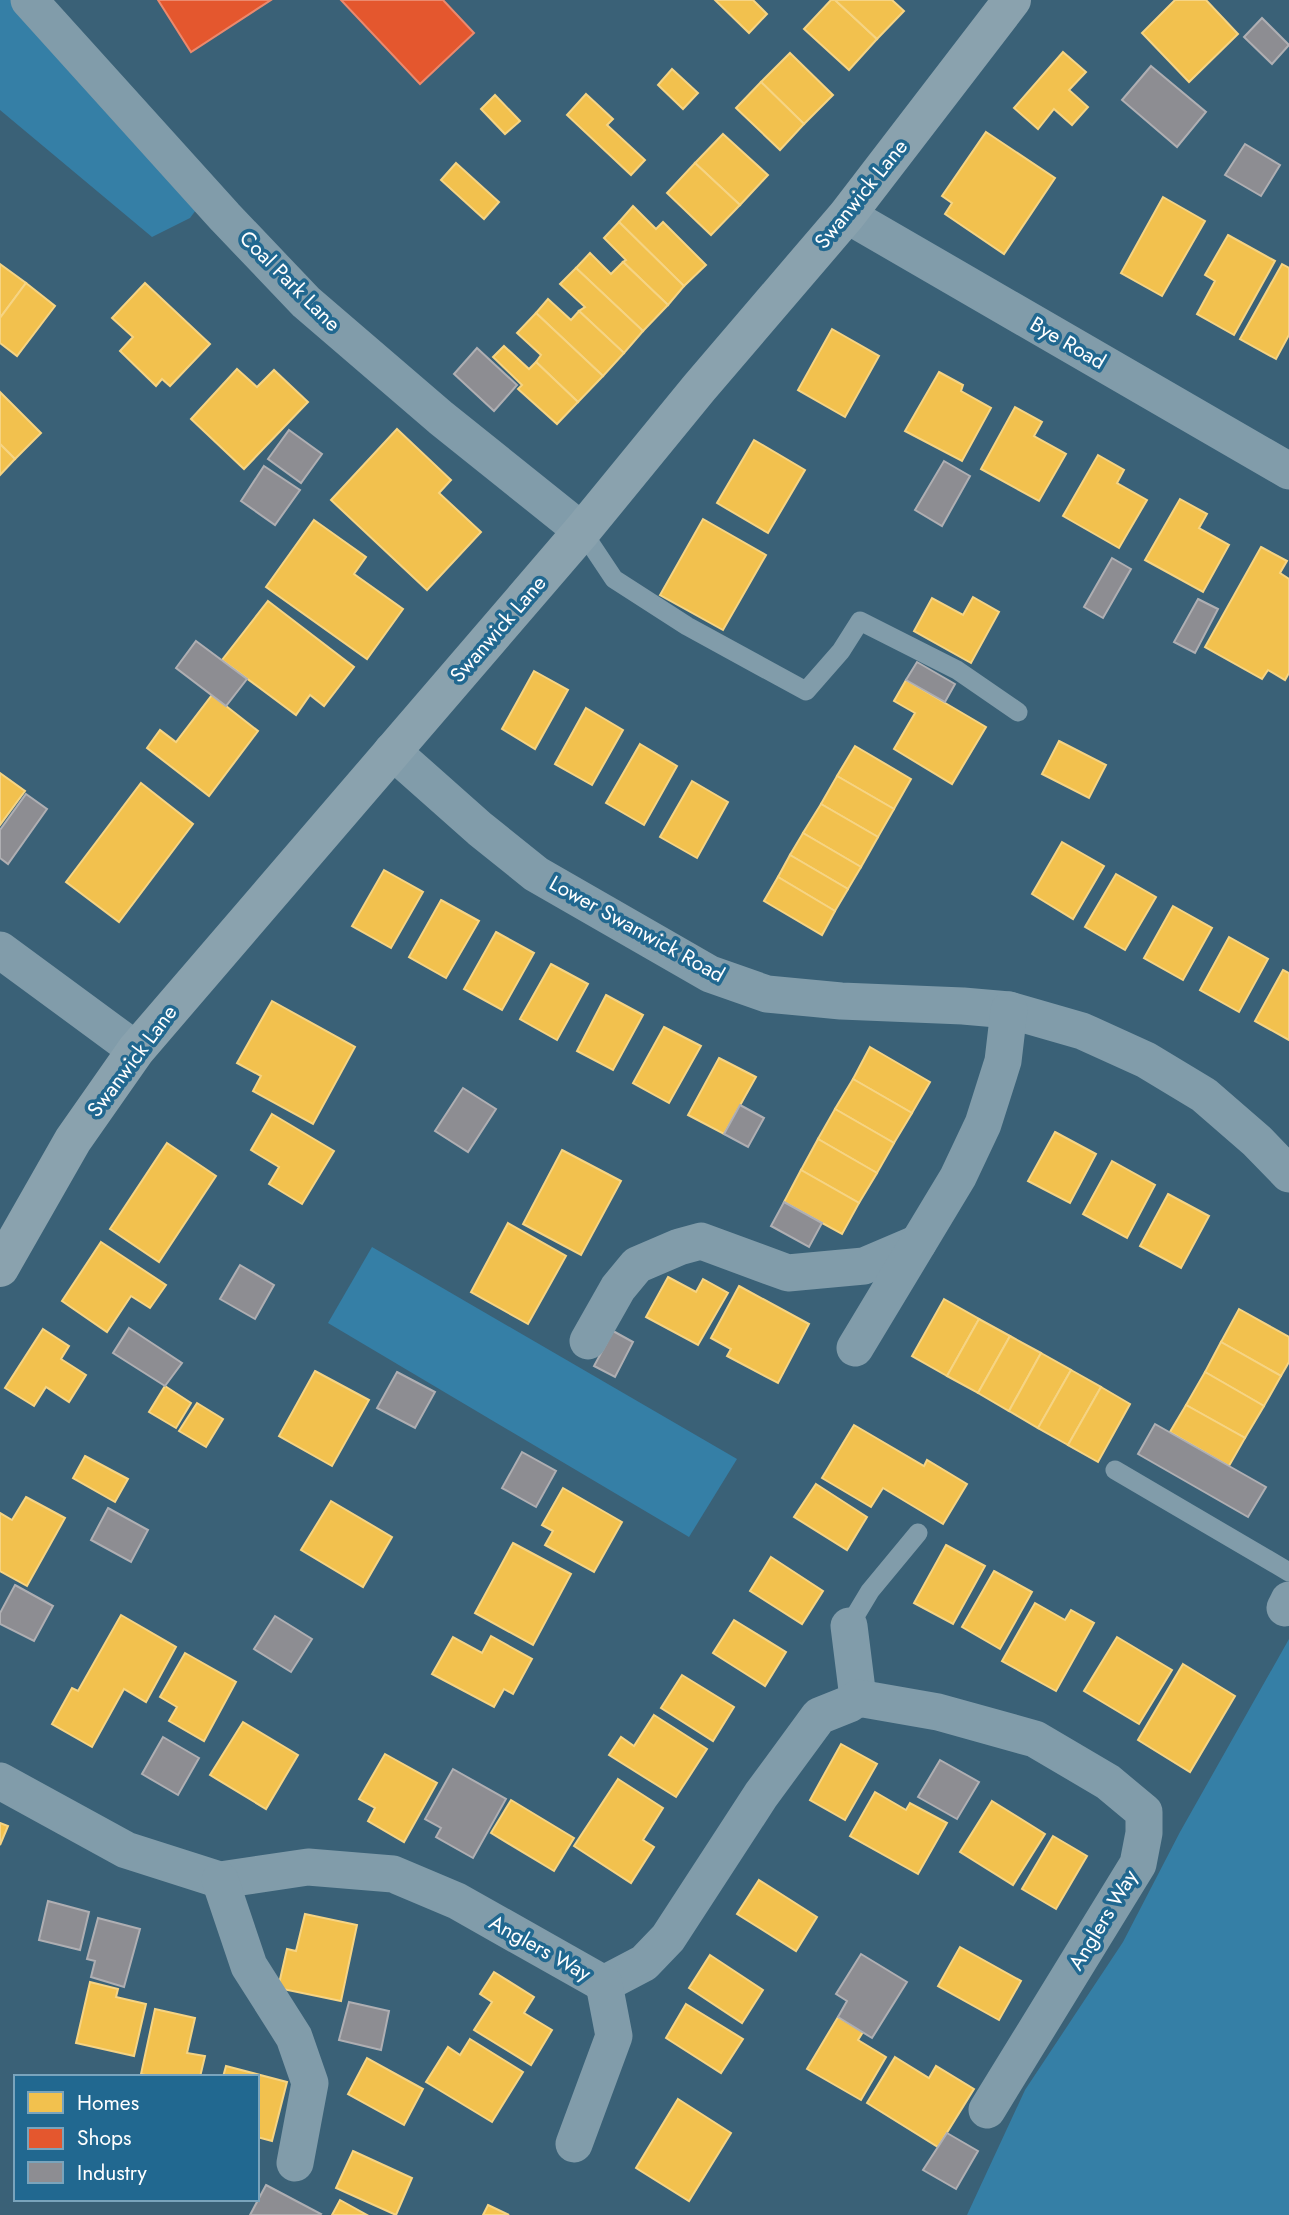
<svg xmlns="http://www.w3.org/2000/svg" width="1289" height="2215" viewBox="0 0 1289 2215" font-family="Jost,sans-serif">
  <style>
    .green { fill: #357fa6 }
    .homes { fill: #f2c14e; stroke: #f6d483; stroke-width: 2 }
    .shops { fill: #e4572e; stroke: #ec896d; stroke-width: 2 }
    .industry { fill: #8d8d92; stroke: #afafb3; stroke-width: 2 }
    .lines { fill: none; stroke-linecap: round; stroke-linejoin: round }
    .lane { stroke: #819caa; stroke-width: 19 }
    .street { stroke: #819caa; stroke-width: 37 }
    .secondary { stroke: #8aa2ae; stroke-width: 38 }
    .labels { text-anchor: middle; stroke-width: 7; stroke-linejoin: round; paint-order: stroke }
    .street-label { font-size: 21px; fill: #fff; stroke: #216890 }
  </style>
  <rect width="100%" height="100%" fill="#3a6177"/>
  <g class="green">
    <polygon points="0,0 18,0 196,210 190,218 152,237 0,110"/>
    <polygon points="372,1247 737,1459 689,1537 328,1323"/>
    <polygon points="1289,1639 1289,2215 967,2215 1025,2090 1123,1942 1180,1832"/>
  </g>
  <g class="homes">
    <polygon points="715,0 753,0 767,14 749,33"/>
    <polygon points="831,0 835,0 877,39 849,70 804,29"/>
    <polygon points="835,0 892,0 904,11 877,39"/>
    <polygon points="1175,0 1206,0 1238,34 1189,82 1142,33"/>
    <polygon points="1063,52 1086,72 1069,90 1088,107 1072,125 1054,109 1038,129 1014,108"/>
    <polygon points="790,53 833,95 804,124 761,82"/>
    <polygon points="672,69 698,93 683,109 658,85"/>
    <polygon points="761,82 804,124 780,150 736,108"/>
    <polygon points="586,94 613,119 607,125 645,160 631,175 567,115"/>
    <polygon points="495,95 520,121 505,134 481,109"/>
    <polygon points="986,132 1055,178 1004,254 945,214 952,203 942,196"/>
    <polygon points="723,134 768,175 740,205 695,163"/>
    <polygon points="456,163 499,202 484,219 441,180"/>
    <polygon points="695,163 740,205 711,235 667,193"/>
    <polygon points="1163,197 1205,221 1162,296 1121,273"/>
    <polygon points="633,206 656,229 663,222 706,265 684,286 619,222"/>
    <polygon points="619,222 684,286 668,305 623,262 626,260 604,238"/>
    <polygon points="1228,235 1275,261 1234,335 1197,314 1215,281 1205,275"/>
    <polygon points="590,253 611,274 623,262 668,305 643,331 576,268"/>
    <polygon points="0,264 26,283 0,318"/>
    <polygon points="1282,264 1289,268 1289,335 1276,359 1240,339"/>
    <polygon points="576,268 643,331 624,353 579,311 585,307 560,284"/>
    <polygon points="26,283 55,306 17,356 0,343 0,318"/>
    <polygon points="145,283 210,344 170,386 162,379 156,386 120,351 133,337 112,318"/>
    <polygon points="548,299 571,320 579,311 624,353 603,376 536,313"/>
    <polygon points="536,313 603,376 578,402 536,362 541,355 517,333"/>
    <polygon points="832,329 879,356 845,417 798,390"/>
    <polygon points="504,346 529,369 536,362 578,402 557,424 518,389 522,385 493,357"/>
    <polygon points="237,369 257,387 274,370 308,402 244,469 191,419"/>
    <polygon points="939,372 963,385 961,391 991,408 962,461 905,431"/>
    <polygon points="0,392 41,433 15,459 0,444"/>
    <polygon points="1015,407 1042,422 1034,436 1066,454 1039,501 981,469"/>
    <polygon points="397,429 451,480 439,493 481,532 427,590 331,500"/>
    <polygon points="754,440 805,470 768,533 717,503"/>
    <polygon points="0,444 15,459 0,475"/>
    <polygon points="1098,455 1124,470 1117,483 1147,500 1119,548 1063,516"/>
    <polygon points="1180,499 1207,514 1199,528 1229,545 1203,592 1145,560"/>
    <polygon points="703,519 766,555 723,630 660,595"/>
    <polygon points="314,520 366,557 354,574 403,609 367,659 266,587"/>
    <polygon points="1261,547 1287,561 1280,573 1289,579 1289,673 1285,680 1268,670 1262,679 1205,647"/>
    <polygon points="973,597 999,612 971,663 914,631 932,598 963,615"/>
    <polygon points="268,601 354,667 324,706 310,695 296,715 222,660"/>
    <polygon points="534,671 568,690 535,749 502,729"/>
    <polygon points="906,680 986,727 952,784 894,749 915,713 894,701"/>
    <polygon points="212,695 258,731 209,796 147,748 160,730 176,742"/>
    <polygon points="586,708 623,730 592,785 555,764"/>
    <polygon points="1059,741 1106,765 1089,798 1042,774"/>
    <polygon points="640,744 677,766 644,825 606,803"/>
    <polygon points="855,746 911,779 894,809 837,776"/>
    <polygon points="0,773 25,791 0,825"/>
    <polygon points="837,776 894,809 878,837 821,804"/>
    <polygon points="692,781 728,802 697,858 660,837"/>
    <polygon points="141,783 193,824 119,922 66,882"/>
    <polygon points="821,804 878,837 861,867 803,833"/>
    <polygon points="803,833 861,867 848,889 790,855"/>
    <polygon points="1062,842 1104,866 1073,919 1032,894"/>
    <polygon points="790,855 848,889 835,911 778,877"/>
    <polygon points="384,870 423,892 391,948 352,926"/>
    <polygon points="1116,874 1156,897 1125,950 1085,927"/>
    <polygon points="778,877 835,911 822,935 764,901"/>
    <polygon points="441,900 479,921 446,978 409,957"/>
    <polygon points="1173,906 1212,928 1183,980 1144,958"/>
    <polygon points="496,932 534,953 502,1010 464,989"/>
    <polygon points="1229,937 1268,959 1239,1012 1200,990"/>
    <polygon points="551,964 588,984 557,1040 520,1019"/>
    <polygon points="1283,970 1289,973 1289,1040 1255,1021"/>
    <polygon points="606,995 643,1015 613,1070 577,1051"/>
    <polygon points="272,1001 355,1047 313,1124 253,1091 261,1076 237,1063"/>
    <polygon points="664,1027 701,1046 669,1103 633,1083"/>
    <polygon points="870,1047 930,1082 912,1113 853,1079"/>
    <polygon points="719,1058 756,1077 724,1134 688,1115"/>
    <polygon points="853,1079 912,1113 894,1143 835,1109"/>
    <polygon points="835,1109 894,1143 877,1173 818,1139"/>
    <polygon points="272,1114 334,1151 302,1204 269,1184 279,1167 251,1150"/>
    <polygon points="1055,1132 1096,1154 1070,1203 1028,1181"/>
    <polygon points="818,1139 877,1173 859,1203 801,1170"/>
    <polygon points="167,1143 216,1176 159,1262 110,1229"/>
    <polygon points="562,1150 621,1181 581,1255 523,1224"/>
    <polygon points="1112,1161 1155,1185 1127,1238 1083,1214"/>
    <polygon points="801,1170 859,1203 842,1234 784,1202"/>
    <polygon points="1168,1194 1209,1216 1181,1268 1140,1246"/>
    <polygon points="508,1223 566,1256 528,1324 471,1292"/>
    <polygon points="101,1242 166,1285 150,1308 131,1296 107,1332 62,1301"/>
    <polygon points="668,1277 696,1292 703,1279 728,1293 698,1345 646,1317"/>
    <polygon points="739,1286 809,1324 778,1383 727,1356 731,1349 711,1338"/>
    <polygon points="944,1299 979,1319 947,1376 912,1356"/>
    <polygon points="1239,1309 1289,1337 1289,1362 1281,1376 1221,1342"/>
    <polygon points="979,1319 1010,1336 978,1393 947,1376"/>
    <polygon points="43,1329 69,1346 61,1359 86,1375 69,1402 46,1387 34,1406 5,1388"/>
    <polygon points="1010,1336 1041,1353 1009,1411 978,1393"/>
    <polygon points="1221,1342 1281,1376 1264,1406 1205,1372"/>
    <polygon points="1041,1353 1071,1370 1038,1428 1009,1411"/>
    <polygon points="1071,1370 1101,1387 1068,1445 1038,1428"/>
    <polygon points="315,1371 369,1400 332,1466 279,1436"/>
    <polygon points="1205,1372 1264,1406 1245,1438 1186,1405"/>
    <polygon points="165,1386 191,1403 176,1428 149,1412"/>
    <polygon points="1101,1387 1130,1404 1098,1462 1068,1445"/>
    <polygon points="197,1403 223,1419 206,1447 179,1431"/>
    <polygon points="1186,1405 1245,1438 1229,1466 1170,1432"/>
    <polygon points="854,1425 924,1466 927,1460 967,1484 943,1524 883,1488 871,1507 822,1478"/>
    <polygon points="85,1456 128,1479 115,1502 73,1478"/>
    <polygon points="816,1484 867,1517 847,1550 794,1517"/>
    <polygon points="563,1488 622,1522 594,1572 545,1545 553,1531 542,1525"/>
    <polygon points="26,1497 65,1518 27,1586 0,1571 0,1513 12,1520"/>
    <polygon points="331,1501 392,1537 363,1587 301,1550"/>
    <polygon points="513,1543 571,1574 533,1645 475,1613"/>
    <polygon points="946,1545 985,1566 953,1624 914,1603"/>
    <polygon points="771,1557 823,1591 802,1624 750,1591"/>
    <polygon points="994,1571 1032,1592 1000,1649 962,1627"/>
    <polygon points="1035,1603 1065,1620 1071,1610 1094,1623 1056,1691 1002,1661"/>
    <polygon points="121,1615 176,1647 146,1702 124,1689 92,1747 52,1724 72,1688 78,1691"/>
    <polygon points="734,1620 786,1652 765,1686 713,1653"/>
    <polygon points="491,1636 532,1659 513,1694 504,1689 494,1707 432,1674 453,1637 482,1653"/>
    <polygon points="1117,1637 1172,1670 1139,1724 1084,1691"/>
    <polygon points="185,1653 236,1682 204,1741 169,1721 177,1707 160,1697"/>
    <polygon points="1183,1664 1235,1696 1190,1772 1138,1740"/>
    <polygon points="682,1675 734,1707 713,1741 661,1708"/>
    <polygon points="654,1715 707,1749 676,1797 609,1755 621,1737 634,1746"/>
    <polygon points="243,1722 298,1755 266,1809 210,1775"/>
    <polygon points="841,1744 877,1764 845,1820 810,1800"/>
    <polygon points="385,1754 437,1783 404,1842 368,1821 375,1808 359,1799"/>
    <polygon points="618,1779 663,1808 643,1840 654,1847 631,1883 574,1846"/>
    <polygon points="875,1792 906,1810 910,1803 947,1823 918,1874 850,1836"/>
    <polygon points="511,1800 574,1838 554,1871 491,1833"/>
    <polygon points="992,1801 1045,1834 1013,1885 960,1852"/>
    <polygon points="0,1823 8,1826 0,1845"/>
    <polygon points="1053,1836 1087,1856 1056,1909 1022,1889"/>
    <polygon points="759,1880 817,1917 796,1951 737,1914"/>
    <polygon points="305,1914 357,1925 341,2001 278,1988 287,1949 296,1951"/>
    <polygon points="960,1947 1021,1981 999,2020 938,1986"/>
    <polygon points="710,1955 763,1990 742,2023 689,1988"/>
    <polygon points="494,1972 534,1997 524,2013 552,2030 531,2065 474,2030 492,2002 480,1994"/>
    <polygon points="90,1982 118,1989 116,1997 146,2004 134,2056 76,2043"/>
    <polygon points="686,2004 743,2039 721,2073 666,2038"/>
    <polygon points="155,2009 195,2018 187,2053 205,2056 200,2077 153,2077 141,2074"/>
    <polygon points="838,2017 863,2032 858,2040 886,2057 861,2100 807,2069"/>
    <polygon points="470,2039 523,2072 492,2122 426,2082 448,2047 460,2055"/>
    <polygon points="895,2057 929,2078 936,2066 974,2089 938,2147 867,2103"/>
    <polygon points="367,2058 423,2089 404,2125 348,2094"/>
    <polygon points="226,2066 287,2082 272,2141 257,2137 257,2077 223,2077"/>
    <polygon points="678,2099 731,2133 689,2201 636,2168"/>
    <polygon points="353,2151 412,2178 396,2215 336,2188"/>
    <polygon points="340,2200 367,2215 332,2215"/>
    <polygon points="488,2205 509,2215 483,2215"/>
  </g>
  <g class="shops">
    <polygon points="158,0 271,0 191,52"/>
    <polygon points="341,0 443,0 474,33 420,84"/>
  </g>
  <g class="industry">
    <polygon points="1262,18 1289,45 1272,64 1244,37"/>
    <polygon points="1151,66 1206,112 1177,147 1122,100"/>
    <polygon points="1245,144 1280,165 1261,196 1225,175"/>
    <polygon points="477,348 517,385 494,411 454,374"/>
    <polygon points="289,430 322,454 301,483 268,459"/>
    <polygon points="944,461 970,476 942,526 915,510"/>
    <polygon points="264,466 300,490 275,525 241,501"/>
    <polygon points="1112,558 1131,569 1103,618 1084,607"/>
    <polygon points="1198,599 1218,609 1195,653 1174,642"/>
    <polygon points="196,641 247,679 226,706 176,668"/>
    <polygon points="917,662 955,684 945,702 906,680"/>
    <polygon points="26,794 47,809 8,864 0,858 0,830"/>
    <polygon points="463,1088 496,1109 468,1152 435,1131"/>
    <polygon points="740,1105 764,1118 748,1147 724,1134"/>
    <polygon points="784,1202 822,1223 809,1247 771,1226"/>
    <polygon points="240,1265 274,1285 255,1319 220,1299"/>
    <polygon points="129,1328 182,1363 165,1386 113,1353"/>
    <polygon points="613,1331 633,1342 615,1377 594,1366"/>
    <polygon points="397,1372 435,1392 415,1428 377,1408"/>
    <polygon points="1155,1424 1266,1487 1248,1517 1138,1454"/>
    <polygon points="522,1452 556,1471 536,1507 502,1488"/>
    <polygon points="108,1508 148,1530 131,1562 91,1540"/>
    <polygon points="15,1585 53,1606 34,1641 0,1624 0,1613"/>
    <polygon points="275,1616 312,1639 291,1672 254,1649"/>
    <polygon points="163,1737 199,1758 178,1795 142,1774"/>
    <polygon points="940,1760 979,1782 957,1819 918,1797"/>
    <polygon points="453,1769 506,1799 473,1858 436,1837 441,1828 425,1819"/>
    <polygon points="48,1901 89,1912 80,1950 39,1940"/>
    <polygon points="98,1918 140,1929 124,1987 91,1977 95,1961 87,1959"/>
    <polygon points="861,1954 907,1982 872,2038 838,2017 847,2001 836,1994"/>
    <polygon points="349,2002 389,2011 381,2050 339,2040"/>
    <polygon points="947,2133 978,2151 956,2189 923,2170"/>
    <polygon points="266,2185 321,2214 320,2215 250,2215"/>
  </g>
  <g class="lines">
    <g class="lane">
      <polyline points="582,531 614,579 687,626 806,691 841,651 860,621 957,670 1018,712"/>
      <polyline points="1115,1470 1289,1572"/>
      <polyline points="849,1626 870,1591 918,1533"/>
    </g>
    <g class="street">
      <polyline points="29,0 225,217 306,302 441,418 582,531"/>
      <polyline points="847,215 1289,471"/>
      <polyline points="392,751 480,829 536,874 710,974 767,994 841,1001 963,1006 1009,1010 1082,1031 1146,1060 1204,1095 1257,1141 1289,1174"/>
      <polyline points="0,950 136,1050"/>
      <polyline points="588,1341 618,1288 637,1265 679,1247 701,1241 788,1273 864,1266 918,1243"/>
      <polyline points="855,1348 958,1177 983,1124 1003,1061 1009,1010"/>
      <polyline points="1285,1608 1289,1600"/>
      <polyline points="849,1626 858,1698"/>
      <polyline points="0,1781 126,1850 220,1880 308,1867 393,1874 457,1901 604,1984 644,1963 668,1938 761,1795 819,1716 849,1704 858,1698 938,1712 1035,1739 1108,1782 1144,1812 1144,1833 1138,1864 987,2110"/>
      <polyline points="220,1880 249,1966 294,2037 310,2083 295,2163"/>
      <polyline points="574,2144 614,2036 604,1984"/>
    </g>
    <polyline class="secondary" points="0,1268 73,1140 136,1050 582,531 699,388 847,215 1012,0"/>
  </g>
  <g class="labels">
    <g class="street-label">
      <text transform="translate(861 194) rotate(-51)" y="7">Swanwick Lane</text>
      <text transform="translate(290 281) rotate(45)" y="7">Coal Park Lane</text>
      <text transform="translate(1068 343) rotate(30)" y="7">Bye Road</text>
      <text transform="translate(498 629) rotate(-49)" y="7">Swanwick Lane</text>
      <text transform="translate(637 929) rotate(29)" y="7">Lower Swanwick Road</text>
      <text transform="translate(132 1061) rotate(-53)" y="7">Swanwick Lane</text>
      <text transform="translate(1103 1920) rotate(-59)" y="7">Anglers Way</text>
      <text transform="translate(540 1948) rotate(29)" y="7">Anglers Way</text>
    </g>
  </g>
  <rect x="14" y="2075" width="245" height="126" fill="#216890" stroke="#7aa4bc" stroke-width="2"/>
  <rect x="28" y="2092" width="35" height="21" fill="#f2c14e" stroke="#7aa4bc" stroke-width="2"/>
  <text x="77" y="2110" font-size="21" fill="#ffffff">Homes</text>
  <rect x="28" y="2128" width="35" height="21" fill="#e4572e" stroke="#7aa4bc" stroke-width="2"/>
  <text x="77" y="2145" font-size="21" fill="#ffffff">Shops</text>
  <rect x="28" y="2162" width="35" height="21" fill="#8d8d92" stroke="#7aa4bc" stroke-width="2"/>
  <text x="77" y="2180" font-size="21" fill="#ffffff">Industry</text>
</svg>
